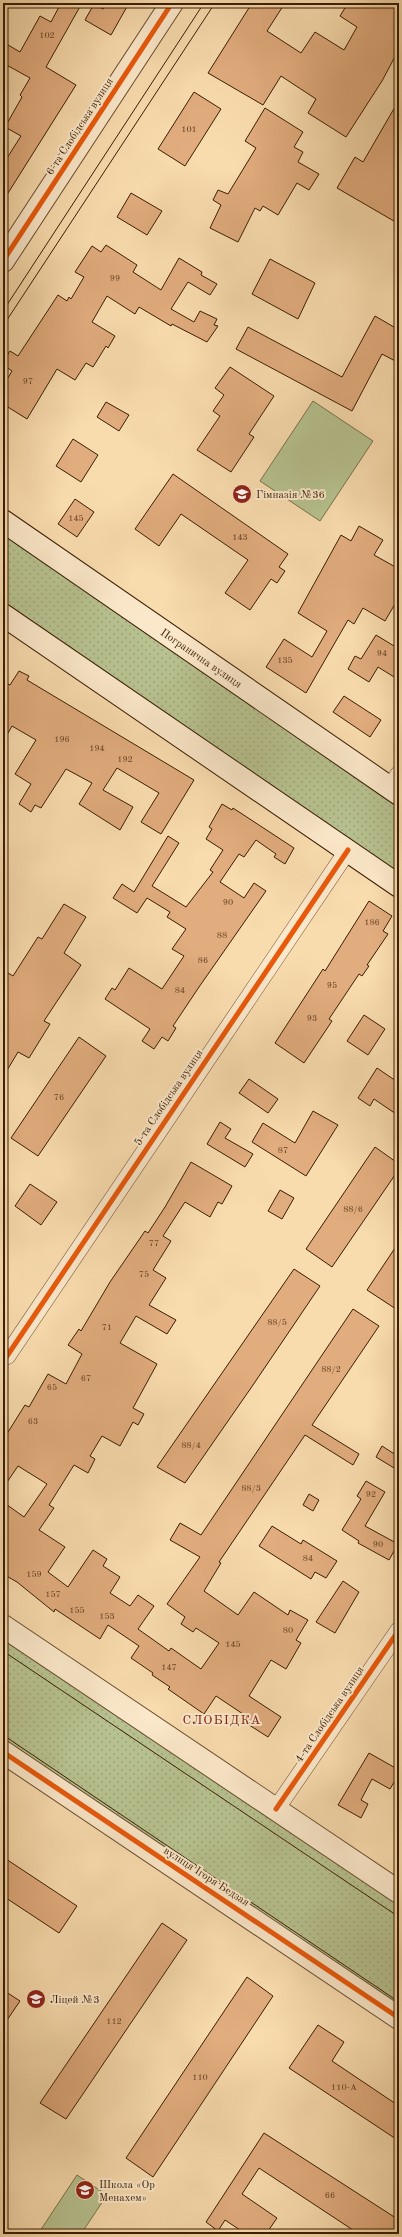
<svg xmlns="http://www.w3.org/2000/svg" width="402" height="2237" viewBox="0 0 402 2237" font-family="'Old Standard TT',serif">
  <style>
    .grass { fill: url(#grass-dots); stroke: #787049 }
    .pitch { fill: #b7c290; stroke: #787049 }
    .building { fill: #e1ac7e; stroke: #3a1d02 }
    .lines { fill: none; stroke-linecap: round; stroke-linejoin: round }
    .minor-casing { stroke: #6a4d2d; stroke-width: 18 }
    .tertiary-casing { stroke: #6a4d2d; stroke-width: 24 }
    .secondary-casing { stroke: #3a1d02; stroke-width: 24 }
    .minor { stroke: #fbe8ca; stroke-width: 17 }
    .tertiary { stroke: #fbe8ca; stroke-width: 22 }
    .secondary { stroke: #fbe8ca; stroke-width: 22 }
    .tram { stroke: #3a1d02; stroke-width: 1 }
    .cycleway-casing { stroke: #fbe8ca; stroke-width: 8 }
    .cycleway { stroke: #e8590c; stroke-width: 5 }
    .labels { text-anchor: middle; stroke-width: 4; stroke-linejoin: round; paint-order: stroke }
    .number-label { font-size: 9px; fill: #644121 }
    .street-label { font-size: 11px; fill: #3a1d02; stroke: #fbe8ca }
    .poi-label { font-size: 11px; fill: #3a1d02; stroke: #fbe8ca; text-anchor: start }
    .quarter-label { font-size: 13px; letter-spacing: 1px; fill: #7a1f14; stroke: #fbe8ca }
  </style>
  <defs>
    <pattern id="grass-dots" width="8" height="8" patternUnits="userSpaceOnUse"><rect width="8" height="8" fill="#b7c290"/><path d="M2 2h.1M6 6h.1" fill="none" stroke="#9ea67b" stroke-width="1.8" stroke-linecap="round"/></pattern>
  </defs>
  <rect width="100%" height="100%" fill="#f9dcae"/>
  <filter id="stains"><feTurbulence type="fractalNoise" baseFrequency=".005" numOctaves="4"/><feColorMatrix values="0 0 0 0 .2 0 0 0 0 .09 0 0 0 0 .02 0 0 0 .5 -.17"/></filter>
  <radialGradient id="worn" r=".72"><stop offset=".6" stop-color="#630" stop-opacity="0"/><stop offset="1" stop-color="#630" stop-opacity=".3"/></radialGradient>
  <g class="grass">
    <polygon points="3,532 399,804 399,874 3,602"/>
    <polygon points="3,1635 399,1902 399,2005 3,1741"/>
  </g>
  <g class="pitch">
    <polygon points="313,401 373,441 320,521 260,481"/>
    <polygon points="77,2175 107,2195 81,2234 38,2234"/>
  </g>
  <g class="building">
    <polygon points="61,3 82,3 46,67 76,85 3,201 3,156 7,158 21,136 5,127 22,97 20,95 30,78 3,63 3,42 20,52 40,16 51,22"/>
    <polygon points="106,3 129,3 111,35 85,20 94,4 103,9"/>
    <polygon points="252,3 285,3 267,31 301,53 315,32 344,50 357,27 340,16 348,3 399,3 399,49 382,81 346,137 308,113 316,99 281,76 263,105 208,73"/>
    <polygon points="194,92 221,109 185,166 158,149"/>
    <polygon points="399,100 399,224 337,188 355,157 363,162"/>
    <polygon points="265,108 303,132 294,147 303,152 298,162 319,174 309,190 297,183 278,215 263,206 260,211 255,208 238,242 210,228 221,205 213,200 218,190 228,194 256,148 245,141"/>
    <polygon points="131,193 162,211 147,235 117,217"/>
    <polygon points="106,245 137,265 133,272 161,290 179,258 202,272 201,275 217,284 210,295 188,282 171,309 194,322 200,311 217,319 214,325 218,326 207,342 172,324 171,326 139,307 135,314 107,296 92,322 115,336 108,348 106,346 93,367 86,363 75,380 57,369 27,419 3,404 3,386 12,371 3,365 3,362 10,351 18,356 58,295 67,301 69,297 71,299 84,277 75,272 92,246 101,252"/>
    <polygon points="270,259 315,283 298,319 252,294"/>
    <polygon points="375,316 399,330 399,363 382,354 352,411 236,349 248,327 342,377"/>
    <polygon points="230,367 274,396 249,434 254,437 231,472 197,450 220,416 213,411 224,395 215,388"/>
    <polygon points="106,402 129,415 119,431 97,417"/>
    <polygon points="73,439 98,455 81,482 56,466"/>
    <polygon points="173,474 288,554 279,567 285,571 277,583 271,579 250,610 225,593 248,560 181,514 159,546 135,529"/>
    <polygon points="75,499 94,512 77,537 58,524"/>
    <polygon points="359,526 383,540 374,555 399,569 399,597 385,621 363,608 354,624 348,620 306,693 266,667 284,639 312,657 327,631 298,613 341,535 351,541"/>
    <polygon points="376,635 399,649 399,680 378,667 369,682 348,669 355,656 361,659"/>
    <polygon points="19,671 29,676 27,680 194,780 161,834 141,822 159,793 117,768 103,790 133,807 120,830 79,804 92,783 66,769 41,808 35,805 31,812 19,804 31,784 15,774 36,740 12,726 3,742 3,682 10,685"/>
    <polygon points="344,696 381,720 370,737 333,712"/>
    <polygon points="222,804 232,810 233,808 294,848 285,864 274,857 276,854 256,840 244,857 239,854 220,882 244,898 254,883 266,891 199,987 173,1026 176,1028 168,1041 162,1037 154,1049 142,1041 150,1029 105,999 112,988 115,990 129,968 162,989 184,956 172,949 186,929 167,917 170,912 147,898 137,913 113,898 122,884 134,892 168,836 179,843 152,886 186,907 213,872 210,870 223,850 206,839 212,829 209,827"/>
    <polygon points="369,901 392,916 383,931 388,934 367,965 369,966 362,976 359,974 329,1019 332,1021 304,1063 275,1043 323,969 325,971"/>
    <polygon points="64,904 86,917 64,953 81,965 44,1021 50,1024 29,1058 18,1052 3,1077 3,970 13,976 38,937 42,939"/>
    <polygon points="364,1015 385,1029 368,1055 347,1041"/>
    <polygon points="79,1037 106,1056 38,1156 11,1138"/>
    <polygon points="377,1068 399,1083 399,1116 374,1099 370,1106 358,1098"/>
    <polygon points="249,1079 278,1099 268,1113 239,1093"/>
    <polygon points="313,1111 338,1125 306,1176 252,1142 263,1123 295,1143"/>
    <polygon points="220,1122 231,1129 225,1138 253,1154 245,1167 207,1144"/>
    <polygon points="375,1147 399,1164 399,1169 332,1267 306,1249"/>
    <polygon points="191,1162 232,1186 222,1204 218,1202 210,1217 185,1202 163,1236 171,1241 153,1270 166,1278 149,1305 176,1320 167,1334 136,1316 120,1343 157,1364 133,1408 144,1414 138,1425 133,1422 120,1446 102,1436 90,1456 95,1459 88,1473 74,1465 49,1505 54,1508 39,1530 65,1547 48,1572 68,1587 93,1550 107,1559 103,1566 120,1577 110,1593 130,1606 138,1595 154,1606 138,1629 169,1651 171,1648 201,1669 219,1643 196,1628 193,1632 181,1624 185,1617 167,1604 200,1557 170,1540 180,1523 201,1535 353,1309 379,1326 312,1425 359,1454 353,1465 305,1435 219,1562 221,1563 204,1591 238,1615 254,1592 288,1615 290,1610 308,1620 296,1640 301,1643 286,1669 271,1660 249,1696 281,1717 268,1737 246,1723 249,1718 216,1696 204,1714 168,1689 170,1687 152,1675 153,1673 131,1658 139,1646 108,1625 100,1639 55,1609 54,1612 17,1582 3,1574 3,1502 24,1517 47,1484 18,1466 3,1488 3,1440 25,1405 29,1407 48,1374 66,1384 82,1354 68,1345 79,1329 81,1331 110,1282 145,1231 148,1233 165,1207"/>
    <polygon points="30,1184 57,1202 41,1225 15,1206"/>
    <polygon points="280,1190 294,1198 282,1219 268,1211"/>
    <polygon points="399,1242 399,1311 367,1290"/>
    <polygon points="294,1269 320,1286 253,1385 185,1483 157,1467"/>
    <polygon points="382,1446 399,1457 399,1471 376,1457"/>
    <polygon points="366,1481 385,1492 365,1526 398,1544 389,1560 358,1543 359,1541 342,1530 361,1499 357,1496"/>
    <polygon points="309,1494 319,1500 313,1511 303,1505"/>
    <polygon points="272,1526 301,1544 303,1540 337,1561 326,1578 315,1572 311,1579 259,1546"/>
    <polygon points="343,1581 359,1592 335,1633 316,1622"/>
    <polygon points="369,1753 399,1770 399,1774 390,1789 372,1779 361,1800 368,1804 361,1818 338,1805"/>
    <polygon points="3,1857 77,1906 59,1933 3,1896"/>
    <polygon points="162,1923 187,1940 66,2119 40,2103"/>
    <polygon points="247,1977 273,1996 153,2177 126,2158"/>
    <polygon points="3,1990 20,2001 3,2026"/>
    <polygon points="318,2025 344,2042 332,2061 399,2106 399,2141 289,2068"/>
    <polygon points="264,2133 399,2220 399,2234 359,2234 259,2168 242,2194 277,2218 266,2234 246,2234 225,2220 218,2231 206,2222"/>
  </g>
  <g class="lines">
    <defs>
      <g id="minor">
        <polyline points="390,788 399,774"/>
        <polyline points="7,1356 348,850"/>
        <polyline points="276,1809 399,1630"/>
      </g>
      <g id="tertiary">
        <polyline points="3,261 172,3"/>
        <polyline points="3,1626 399,1892"/>
        <polyline points="3,1752 399,2018"/>
      </g>
      <g id="secondary">
        <path id="s1" d="M3,521L399,794"/>
        <polyline points="3,615 399,886"/>
      </g>
    </defs>
    <use href="#minor" class="minor-casing"/>
    <use href="#tertiary" class="tertiary-casing"/>
    <use href="#secondary" class="secondary-casing"/>
    <use href="#minor" class="minor"/>
    <use href="#tertiary" class="tertiary"/>
    <use href="#secondary" class="secondary"/>
    <g class="tram">
      <polyline points="3,311 204,3"/>
      <polyline points="3,326 215,3"/>
      <polyline points="3,1651 399,1917"/>
      <polyline points="3,1735 399,2002"/>
    </g>
    <defs>
      <g id="cycleway">
        <polyline points="3,261 172,3"/>
        <polyline points="7,1356 348,850"/>
        <polyline points="3,1752 399,2018"/>
        <polyline points="276,1809 399,1630"/>
      </g>
    </defs>
    <use href="#cycleway" class="cycleway-casing"/>
    <use href="#cycleway" class="cycleway"/>
  </g>
  <defs>
    <symbol id="school-disc" viewBox="-11 -11 22 22"><circle r="9.5" fill="#8f2418" stroke="#fbe8ca"/><path d="M0-5L7-2L0 1L-7-2ZM-4 1L0 2.5L4 1V4Q0 6-4 4Z" fill="#fff"/></symbol>
  </defs>
  <g fill-rule="evenodd">
    <use href="#school-disc" x="231" y="483" width="22" height="22"/>
    <use href="#school-disc" x="25" y="1988" width="22" height="22"/>
    <use href="#school-disc" x="74" y="2179" width="22" height="22"/>
  </g>
  <g class="labels">
    <g class="number-label">
      <text x="47" y="38">102</text>
      <text x="189" y="132">101</text>
      <text x="115" y="281">99</text>
      <text x="28" y="384">97</text>
      <text x="76" y="521">145</text>
      <text x="240" y="540">143</text>
      <text x="382" y="656">94</text>
      <text x="285" y="663">135</text>
      <text x="62" y="742">196</text>
      <text x="97" y="751">194</text>
      <text x="125" y="762">192</text>
      <text x="228" y="905">90</text>
      <text x="372" y="925">186</text>
      <text x="222" y="938">88</text>
      <text x="203" y="963">86</text>
      <text x="332" y="988">95</text>
      <text x="180" y="993">84</text>
      <text x="312" y="1021">93</text>
      <text x="59" y="1100">76</text>
      <text x="283" y="1153">87</text>
      <text x="353" y="1212">88/6</text>
      <text x="154" y="1246">77</text>
      <text x="144" y="1277">75</text>
      <text x="277" y="1325">88/5</text>
      <text x="107" y="1330">71</text>
      <text x="331" y="1372">88/2</text>
      <text x="86" y="1381">67</text>
      <text x="52" y="1390">65</text>
      <text x="33" y="1424">63</text>
      <text x="191" y="1448">88/4</text>
      <text x="251" y="1491">88/3</text>
      <text x="371" y="1497">92</text>
      <text x="378" y="1547">90</text>
      <text x="308" y="1561">84</text>
      <text x="34" y="1577">159</text>
      <text x="53" y="1597">157</text>
      <text x="77" y="1613">155</text>
      <text x="107" y="1619">153</text>
      <text x="288" y="1633">80</text>
      <text x="233" y="1647">145</text>
      <text x="169" y="1670">147</text>
      <text x="114" y="2024">112</text>
      <text x="200" y="2080">110</text>
      <text x="344" y="2090">110-А</text>
      <text x="330" y="2198">66</text>
    </g>
    <g class="street-label">
      <text transform="translate(79 126) rotate(-57)" y="4">6-та Слобідська вулиця</text>
      <text dy="4" stroke="none"><textPath href="#s1" startOffset="241">Погранична вулиця</textPath></text>
      <text transform="translate(168 1097) rotate(-56)" y="4">5-та Слобідська вулиця</text>
      <text transform="translate(329 1714) rotate(-56)" y="4">4-та Слобідська вулиця</text>
      <text transform="translate(207 1876) rotate(33)" y="4">вулиця Ігоря Бедзая</text>
    </g>
    <g class="poi-label">
      <text x="256" y="498">Гімназія №36</text>
      <text x="50" y="2003">Ліцей №3</text>
      <text x="99" y="2188">Школа «Ор<tspan x="99" dy="13">Менахем»</tspan></text>
    </g>
    <g class="quarter-label">
      <text x="222" y="1724">СЛОБІДКА</text>
    </g>
  </g>
  <rect width="402" height="2237" fill="none" stroke="#f9dcae" stroke-width="16"/>
  <rect x="4" y="4" width="394" height="2229" fill="none" stroke="#3a1d02" stroke-width="2"/>
  <rect x="8" y="8" width="386" height="2221" fill="none" stroke="#3a1d02"/>
  <rect width="100%" height="100%" filter="url(#stains)"/>
  <rect width="100%" height="100%" fill="url(#worn)"/>
</svg>
